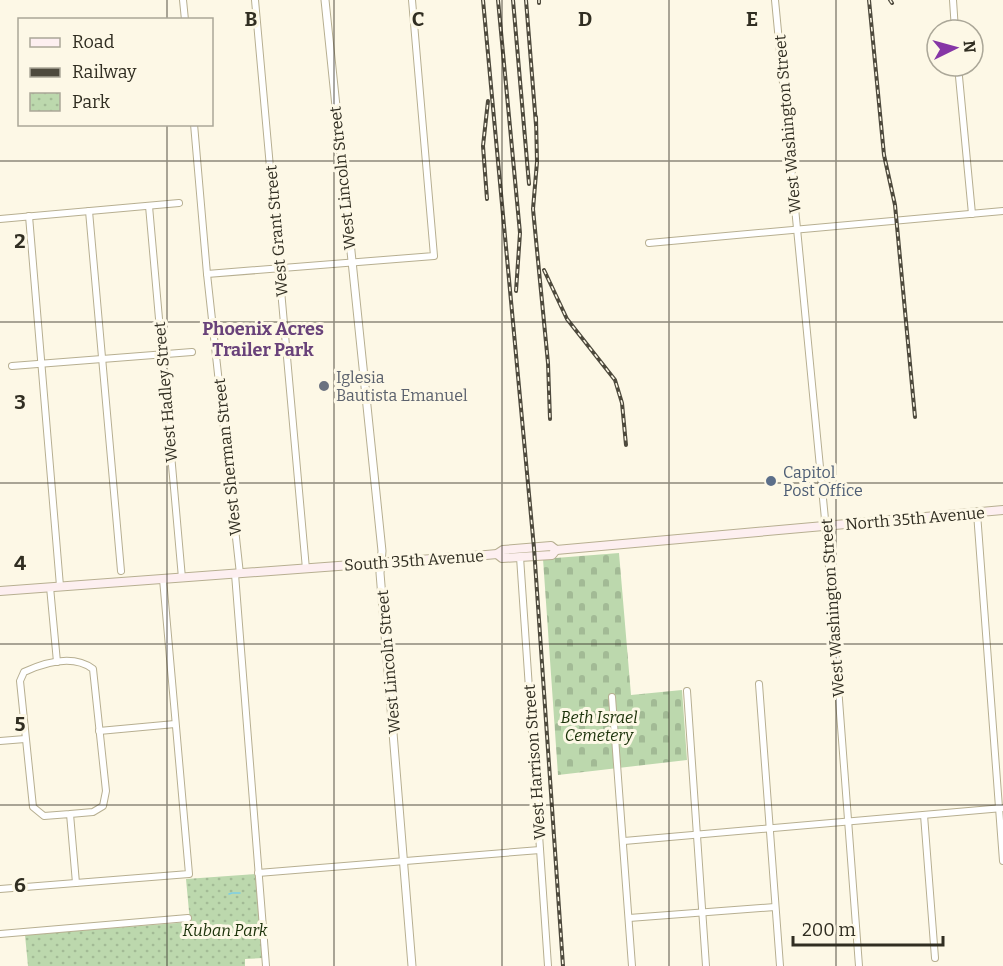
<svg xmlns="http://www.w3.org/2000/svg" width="1003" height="966" viewBox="0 0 1003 966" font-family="Bitter,serif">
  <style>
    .cemetery { fill: url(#cemetery-stones) }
    .park { fill: url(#park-dots) }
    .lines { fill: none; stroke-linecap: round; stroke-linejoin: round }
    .stream { stroke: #7ccee5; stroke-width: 1.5 }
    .minor-casing { stroke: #b7af91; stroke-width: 8 }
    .tertiary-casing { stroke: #b7af91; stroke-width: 9 }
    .secondary-casing { stroke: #b7af91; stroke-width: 10 }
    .minor { stroke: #fff; stroke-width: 6 }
    .tertiary { stroke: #fff; stroke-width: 7 }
    .secondary { stroke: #fdeff0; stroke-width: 8 }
    .rail-casing { stroke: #4e4a3d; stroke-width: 4 }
    .rail { stroke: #fdf8e6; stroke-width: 1.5; stroke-dasharray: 4.5; stroke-linecap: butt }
    .grid { fill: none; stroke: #312e22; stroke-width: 1.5; stroke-opacity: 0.55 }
    .worship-dot { fill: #6b7280; stroke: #fdf8e6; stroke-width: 2 }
    .service-dot { fill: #5c6f8a; stroke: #fdf8e6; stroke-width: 2 }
    .labels { text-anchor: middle; stroke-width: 6; stroke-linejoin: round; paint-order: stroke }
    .street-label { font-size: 16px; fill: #312e22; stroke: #fdf8e6 }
    .worship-label { font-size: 16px; fill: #5b616d; stroke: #fdf8e6; text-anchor: start }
    .service-label { font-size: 16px; fill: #4e5e75; stroke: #fdf8e6; text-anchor: start }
    .park-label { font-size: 16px; font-style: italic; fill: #1a3108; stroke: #fdf8e6 }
    .neighbourhood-label { font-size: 18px; font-weight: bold; fill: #69427a; stroke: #fdf8e6 }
    .grid-label { font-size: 20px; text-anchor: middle; font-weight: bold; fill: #312e22; stroke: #fdf8e6; stroke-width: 6; stroke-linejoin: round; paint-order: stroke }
  </style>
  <defs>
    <pattern id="cemetery-stones" width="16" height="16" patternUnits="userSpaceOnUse" patternTransform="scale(1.5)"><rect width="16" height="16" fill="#bcd8ad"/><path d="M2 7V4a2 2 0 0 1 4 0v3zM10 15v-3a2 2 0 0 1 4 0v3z" fill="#a2ba95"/></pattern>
    <pattern id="park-dots" width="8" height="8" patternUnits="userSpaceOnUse" patternTransform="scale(1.5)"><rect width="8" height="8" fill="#bcd8ad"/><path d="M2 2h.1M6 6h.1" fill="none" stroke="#a2ba95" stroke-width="1.8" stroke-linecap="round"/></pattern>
  </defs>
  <rect width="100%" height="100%" fill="#fdf8e6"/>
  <polygon class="cemetery" points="619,553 631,695 682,690 687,760 558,775 543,559"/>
  <polygon class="park" points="256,874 263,958 245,959 245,966 28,966 25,935 190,922 186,879"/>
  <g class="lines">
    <g class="stream">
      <polyline points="233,893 240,893"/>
      <polyline points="229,894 232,893"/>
    </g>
    <defs>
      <g id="minor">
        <polyline points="183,0 185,20"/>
        <polyline points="255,0 306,569"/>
        <polyline points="775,0 827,540 859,966"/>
        <polyline points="953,0 955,30"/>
        <polyline points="958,66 972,214"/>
        <polyline points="194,124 207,274 240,574"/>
        <polyline points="149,206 182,578"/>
        <polyline points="89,211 121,571"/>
        <polyline points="29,216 60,586"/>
        <polyline points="0,219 179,203"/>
        <polyline points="649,243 1003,211"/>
        <polyline points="207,274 434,256 412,0"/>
        <polyline points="12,366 192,352"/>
        <polyline points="977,513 1003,861"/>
        <polyline points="520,557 548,966"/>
        <polyline points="235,574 266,966"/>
        <polyline points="50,587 57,662"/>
        <polyline points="759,684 780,966"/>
        <polyline points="687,691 706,966"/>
        <polyline points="612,697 632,966"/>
        <polyline points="99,731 175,724"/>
        <polyline points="0,741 25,739"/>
        <path d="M70,814L93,812L103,806L106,791L93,669C73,654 46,662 24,672L20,681L33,807L44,816L70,814L76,883"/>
        <polyline points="924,815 935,958"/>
        <polyline points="624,841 1003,808"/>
        <polyline points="258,873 540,850"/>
        <polyline points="0,889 189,874 163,579"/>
        <polyline points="629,918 775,907"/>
        <polyline points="0,934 188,918"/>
      </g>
      <polyline id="tertiary" points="325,0 382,551 380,573 412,966"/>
      <g id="secondary">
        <polyline points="497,554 502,558 552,555 556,550"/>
        <polyline points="0,591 486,555 497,554 503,550 551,546 556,550 1003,510"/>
      </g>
    </defs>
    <use href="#minor" class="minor-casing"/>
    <use href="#tertiary" class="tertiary-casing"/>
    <use href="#secondary" class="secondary-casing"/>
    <use href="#minor" class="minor"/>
    <use href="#tertiary" class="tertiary"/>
    <use href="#secondary" class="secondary"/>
    <defs>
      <g id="rail">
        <polyline points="483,0 534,548 563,966"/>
        <polyline points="498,0 520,233 516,291"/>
        <polyline points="513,0 529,184"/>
        <polyline points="526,0 536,125"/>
        <polyline points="539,0 539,3"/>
        <polyline points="869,0 884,155 895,205 915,417"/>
        <polyline points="890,0 892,3"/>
        <polyline points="536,117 537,162 533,209 548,363 550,419"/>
        <polyline points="487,199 483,146 488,101"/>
        <polyline points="544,270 567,319 615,380 622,403 626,445"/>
      </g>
    </defs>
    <use href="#rail" class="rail-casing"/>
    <use href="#rail" class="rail"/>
  </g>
  <path class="grid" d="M167,0V20M334,0V966M502,0V966M669,0V966M836,0V966M167,124V966M0,161H1003M0,322H1003M0,483H1003M0,644H1003M0,805H1003"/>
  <circle class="worship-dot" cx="324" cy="386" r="6"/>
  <circle class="service-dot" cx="771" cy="481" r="6"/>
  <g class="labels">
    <g class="street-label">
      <text transform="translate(787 124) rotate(-95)" y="6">West Washington Street</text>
      <text transform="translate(342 178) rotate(-96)" y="6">West Lincoln Street</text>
      <text transform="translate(276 231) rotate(-95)" y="6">West Grant Street</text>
      <text transform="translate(165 392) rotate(-95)" y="6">West Hadley Street</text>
      <text transform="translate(227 457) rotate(-96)" y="6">West Sherman Street</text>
      <text transform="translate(915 518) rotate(-5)" y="6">North 35th Avenue</text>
      <text transform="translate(414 560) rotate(-4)" y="6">South 35th Avenue</text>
      <text transform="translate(832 608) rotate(-94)" y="6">West Washington Street</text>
      <text transform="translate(388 662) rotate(-95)" y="6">West Lincoln Street</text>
      <text transform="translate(534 762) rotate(-94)" y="6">West Harrison Street</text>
    </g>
    <g class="worship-label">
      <text x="336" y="383">Iglesia<tspan x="336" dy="18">Bautista Emanuel</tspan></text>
    </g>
    <g class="service-label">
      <text x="783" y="478">Capitol<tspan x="783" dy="18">Post Office</tspan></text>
    </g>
    <g class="park-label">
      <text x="599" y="723">Beth Israel<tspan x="599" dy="18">Cemetery</tspan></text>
      <text x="225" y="936">Kuban Park</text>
    </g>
    <g class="neighbourhood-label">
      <text x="263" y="335">Phoenix Acres<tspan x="263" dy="21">Trailer Park</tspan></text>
    </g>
  </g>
  <g class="grid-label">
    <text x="251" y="26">B</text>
    <text x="418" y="26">C</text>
    <text x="585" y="26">D</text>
    <text x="752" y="26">E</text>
    <text x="20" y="248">2</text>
    <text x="20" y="409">3</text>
    <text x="20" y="570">4</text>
    <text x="20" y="731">5</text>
    <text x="20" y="892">6</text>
  </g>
  <rect x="18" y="18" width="195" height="108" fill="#fdf8e6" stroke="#aba798" stroke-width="1.5"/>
  <rect x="30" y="38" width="30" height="9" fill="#fdeff0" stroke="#aba798" stroke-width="1.5"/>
  <text x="72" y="48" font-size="18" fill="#312e22">Road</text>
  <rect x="30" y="68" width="30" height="9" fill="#4e4a3d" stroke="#aba798" stroke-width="1.5"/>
  <text x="72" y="78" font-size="18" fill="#312e22">Railway</text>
  <rect x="30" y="93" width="30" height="18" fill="url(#park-dots)" stroke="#aba798" stroke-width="1.5"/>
  <text x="72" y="108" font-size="18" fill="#312e22">Park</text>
  <g transform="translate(955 48) rotate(85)"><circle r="28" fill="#fdf8e6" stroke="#aba798" stroke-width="1.5"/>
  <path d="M0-4.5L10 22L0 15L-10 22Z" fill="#8636a6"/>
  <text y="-9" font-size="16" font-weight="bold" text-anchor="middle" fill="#312e22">N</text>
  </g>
  <path d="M793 936v9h150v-9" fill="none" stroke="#312e22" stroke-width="3"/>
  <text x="802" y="936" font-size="18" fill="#312e22" stroke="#fdf8e6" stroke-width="4.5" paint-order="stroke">200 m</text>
</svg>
